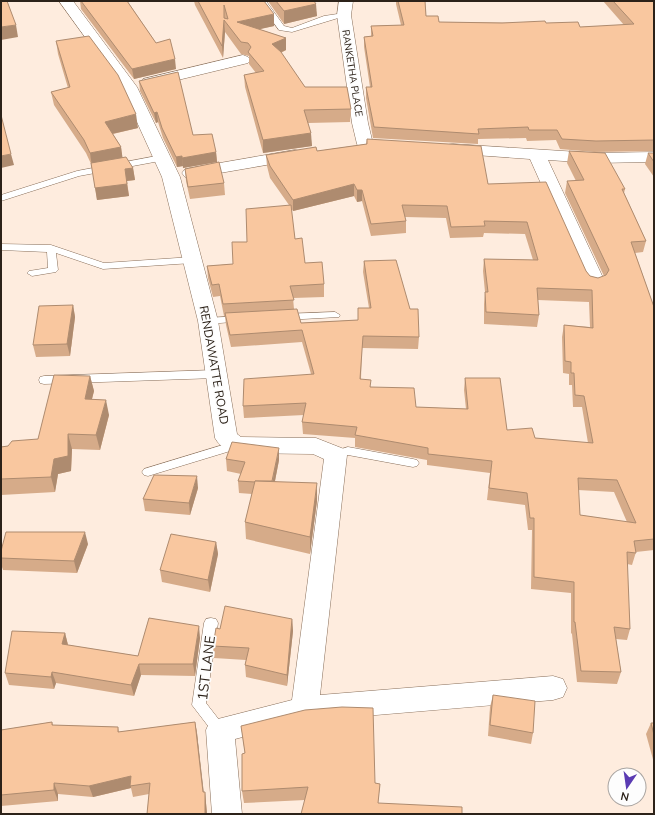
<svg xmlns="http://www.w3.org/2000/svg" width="655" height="815" viewBox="0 0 655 815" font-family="'Nunito Sans',sans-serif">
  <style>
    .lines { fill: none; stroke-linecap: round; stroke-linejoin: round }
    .lane-casing { stroke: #896f5a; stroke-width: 1 }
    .street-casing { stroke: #896f5a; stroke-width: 1 }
    .lane { fill: #fff; fill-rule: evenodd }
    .street { fill: #fff; fill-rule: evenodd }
    .wall { fill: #d6ab89; fill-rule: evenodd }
    .shaded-wall { fill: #ae8b6f }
    .building { fill: #f9c79f; stroke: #ae8b6f; fill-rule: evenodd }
    .labels { text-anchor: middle; stroke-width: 3.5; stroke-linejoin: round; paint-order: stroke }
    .far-street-label { font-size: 10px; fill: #2c2219; stroke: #fdfdfd }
    .street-label { font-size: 12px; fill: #2c2219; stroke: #fdfdfd }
    .near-street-label { font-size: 14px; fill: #2c2219; stroke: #fdfdfd }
  </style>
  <rect width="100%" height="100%" fill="#feecde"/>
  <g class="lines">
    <defs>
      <g id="lane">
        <polygon points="258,1 266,1 284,26 292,28 324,16 344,13 348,15 292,32 279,30"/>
        <polygon points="162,155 165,156 166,158 165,160 79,176 1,201 1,195 77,171"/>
        <polygon points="1,244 51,245 104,263 192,257 197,260 192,263 103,269 56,253 58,270 56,272 32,276 27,273 29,271 48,268 47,252 1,250"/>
        <polygon points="335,312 340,315 339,317 285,320 280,317 285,314"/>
        <polygon points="240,316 245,319 244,321 208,324 203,321 208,318"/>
        <polygon points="216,370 220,371 221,374 220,377 216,378 44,384 40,383 39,380 40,377 44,376"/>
        <polygon points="236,441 240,442 242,445 240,448 148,476 144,475 142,472 144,469"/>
        <polygon points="348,447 413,459 417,460 419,463 417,466 413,467 348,455 336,459 332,458 330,455 332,452"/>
        <polygon points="211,618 216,619 218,623 206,703 227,730 225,735 220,736 215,735 192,705 204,623 206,619"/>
      </g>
      <g id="street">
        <path d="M59,1H73L137,87L180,177L218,321L237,434L241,437L316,438L344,449L347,455L320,695L553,676L563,679L567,688L563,697L553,700L305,721L235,739L242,814H212L206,730L210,721L292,700L324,459L313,454L236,453C227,450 220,447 215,438L198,321L162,177L121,87Z"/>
        <polygon points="339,1 353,1 351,15 368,123 373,144 371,148 365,149 359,148 357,144 352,123 337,15"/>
        <polygon points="243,55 248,57 251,60 248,63 149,87 143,85 141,82 143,79"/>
        <polygon points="453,144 594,153 654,152 654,162 594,163 548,160 605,282 602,286 595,288 588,286 585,282 530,159 447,153 444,149 447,145"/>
        <polygon points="295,150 301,151 304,155 301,159 191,178 185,177 182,173 185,169 191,168"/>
      </g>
    </defs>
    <use href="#lane" class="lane-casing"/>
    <use href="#street" class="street-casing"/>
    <use href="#lane" class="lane"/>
    <use href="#street" class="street"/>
  </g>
  <g class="wall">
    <polygon points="80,1 132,1 128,2 156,43 176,69 134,79 81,9"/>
    <polygon points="194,1 264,1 274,26 259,29 286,38 286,50 281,53 305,87 351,109 350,122 308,123 312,146 263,153 245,87 244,75 256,73 249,64 249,56 241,54 225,32 223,58 195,5"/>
    <polygon points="268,1 314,1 317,16 284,24"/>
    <polygon points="396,1 425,1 426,16 439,22 546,23 580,27 624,25 603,1 654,1 654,151 594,152 560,149 556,140 527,141 526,138 478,139 478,144 373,138 366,98 366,87 370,87 364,47 364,37 371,36 371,26 401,25 396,4"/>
    <polygon points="56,41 138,128 113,134 121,147 122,157 133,168 135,180 127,181 129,196 97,200 92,166 86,153 54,105 51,92 68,88 58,54"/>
    <polygon points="139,81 193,135 216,152 217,162 183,168 183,166 177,167 163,138 158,122 156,123 140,91"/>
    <path d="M367,139L488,184L586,271L590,276L598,278L604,276L565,193L567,181H576L567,163L569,151L625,189L624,193L646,241L643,252L635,253L654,307V550L636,552L632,565L627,564L630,629L627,640L616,639L621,672L617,684L577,682L572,634L571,633V593L531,589L532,530H528L525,505L487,500L490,473L427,465V460L355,447V438L303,434L302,422L304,415L244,418L243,406L311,374L302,342L231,347L226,325L225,316H224L220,296L213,297L208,278L207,266L233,264L247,242L289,205L270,178L267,166L266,155L317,151L366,144ZM354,196L357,202L362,201L371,236L406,233V221L405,217L446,218L450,238L483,237L484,233L525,234L533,260L484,259L483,271L485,292L484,304V324L537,327L539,315L538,300L589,302L590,327L564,325L562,337L563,373L569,374V385H572L573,407H582L588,443L535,438L507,430L465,378L464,390L466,409L416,407L371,387L361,379L362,348L418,349L419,337L410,309L364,261L363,272L369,308L358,320L301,323L294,309L293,298L324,297V284L305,263L295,239L291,208L293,211ZM578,490L614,492L627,522L580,515Z"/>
    <polygon points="648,153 654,153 654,177 645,164"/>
    <polygon points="185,169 224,183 225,195 190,199 186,181"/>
    <polygon points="73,305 75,317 70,356 36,357 33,345"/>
    <polygon points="90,376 94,391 92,399 109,415 100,450 72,449 71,471 58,474 55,492 1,495 1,447 8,446 38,439"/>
    <polygon points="226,459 279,460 275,481 317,501 310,554 246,539 245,522 252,494 239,493 238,481 241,474 227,471"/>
    <polygon points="198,488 190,515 145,511 143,499"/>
    <polygon points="216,542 218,554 210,592 162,582 160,570"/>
    <polygon points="88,544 77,573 3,570 1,564 1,551"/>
    <polygon points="292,619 293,631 287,686 246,677 245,665 246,660 214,658 213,646 220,629"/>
    <polygon points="65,633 68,645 138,656 200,638 195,676 141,675 134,696 56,683 54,689 9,685 5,673"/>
    <polygon points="493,695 533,733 531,744 488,736 490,707"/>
    <polygon points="52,722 53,725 118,727 119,732 195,722 197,733 203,792 205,792 207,814 147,814 149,794 133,797 131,788 93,797 58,794 58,801 1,806 1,730"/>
    <polygon points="651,723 654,723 654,763 646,734"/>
    <polygon points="241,726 375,783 380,784 378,803 305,800 244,803 242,791 245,754"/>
  </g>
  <g class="shaded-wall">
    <polygon points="316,4 317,16 284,24 284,11"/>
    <polygon points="274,14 274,26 238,34 237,22"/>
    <polygon points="224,20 225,32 223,58 222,46"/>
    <polygon points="16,25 18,37 1,40 1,27"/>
    <polygon points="286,38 286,50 272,56 272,44"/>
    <polygon points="175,59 176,69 134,79 132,69"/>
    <polygon points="157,112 158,122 156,123 154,113"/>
    <polygon points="136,114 138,128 107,135 105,122"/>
    <polygon points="311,133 312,146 263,153 263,140"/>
    <polygon points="121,147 123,161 92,167 90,153"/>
    <polygon points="216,152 217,162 183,168 182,158"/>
    <polygon points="11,154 14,165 1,168 1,156"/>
    <polygon points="182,156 183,166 177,167 176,157"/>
    <polygon points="133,168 135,180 126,181 125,169"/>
    <polygon points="127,184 129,196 97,200 95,188"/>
    <polygon points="354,184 354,196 293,211 293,200"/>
    <polygon points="357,190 362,190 362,201 357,202"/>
    <polygon points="73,305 75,317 70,356 67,344"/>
    <polygon points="90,376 94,391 88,414 85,399"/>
    <polygon points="106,400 109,415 100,450 96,435"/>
    <polygon points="68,434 72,449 71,471 58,474 55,492 51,477 54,459"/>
    <polygon points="279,448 279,460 272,496 272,484"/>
    <polygon points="197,476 198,488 190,515 189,503"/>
    <polygon points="317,483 317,501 310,554 310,537"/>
    <polygon points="85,532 88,544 77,573 74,561"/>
    <polygon points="216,542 218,554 210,592 208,580"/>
    <polygon points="292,619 293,631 287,686 287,675"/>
    <polygon points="199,626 200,638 195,676 193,664"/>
    <polygon points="65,633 68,645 62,644"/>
    <polygon points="139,664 141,675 134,696 131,685"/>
    <polygon points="52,672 56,683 54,689 51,677"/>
    <polygon points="195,722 197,733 205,803 203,792"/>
    <polygon points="131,776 131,788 93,797 89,786"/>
    <polygon points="54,783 58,794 58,801 54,790"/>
    <polygon points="205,792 207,814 205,814"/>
  </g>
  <g class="building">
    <polygon points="1,1 7,1 16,25 1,27"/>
    <polygon points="81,1 127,1 156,43 170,39 175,59 132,69"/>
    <path d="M198,1H264L274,14L237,22L286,38L272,44L281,52L305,87H347L351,109L304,110L311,133L263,140L244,75L264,71L248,52L251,47L248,43L241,42L224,20L222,46ZM224,5L228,19L224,18Z"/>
    <polygon points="276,1 314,1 316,4 284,11"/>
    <polygon points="398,1 425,1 426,16 438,16 439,22 502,23 545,21 546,23 578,22 580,27 634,24 613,1 654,1 654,140 596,141 562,139 557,130 529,130 528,127 478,129 479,134 374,127 366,87 372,87 364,37 373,36 371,26 404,25"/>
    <polygon points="89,36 118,75 136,114 105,122 121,147 90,153 84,140 51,92 70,87 56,41"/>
    <polygon points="178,72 193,135 212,134 216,152 182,158 182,156 176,157 162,128 157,112 154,113 139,81"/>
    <polygon points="1,115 11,154 1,156"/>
    <path d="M367,139L481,146L488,184L546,182L586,271L590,276L598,278L606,275L609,270L567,181L584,180L569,151L605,153L625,189H622L646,241L631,242L654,307V539L634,541L636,553L627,552L630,629L614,627L621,672L581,671L575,622H574V582L534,577V518H530L527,493L489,488L492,461L428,454V448L355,435L357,427L302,422L306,403L243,406L244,379L314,374L302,330L230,335L225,313L297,309L301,323L358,320V308H371L364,261L396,260L410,309H418L419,337L363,336L360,379L371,380L370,387L414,388L416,407L468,409L465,378H500L507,430L532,428L535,438L593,443L584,396L575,395L574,373H571V362L565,361L564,325L593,328L592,290L537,288L539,315L486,312L485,292H488L484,259L538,260L527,222L484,221L485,226L451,227L447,206L402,205L406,221L371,224L362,190H357L354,184L293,200L270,166L266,155L316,147L317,151L367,144ZM578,478L617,480L636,523L580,515Z"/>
    <polygon points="648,153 654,153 654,162"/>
    <polygon points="126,157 133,168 125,169 127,184 95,188 91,163"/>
    <polygon points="219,162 224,183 188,187 185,169"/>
    <polygon points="291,205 295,239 302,238 305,263 322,262 324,284 290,286 294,300 223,304 219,284 212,285 207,266 233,264 232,242 247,242 246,209"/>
    <polygon points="73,305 67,344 33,345 39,306"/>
    <polygon points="54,375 90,376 85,399 106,400 96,435 68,434 68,456 54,459 51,477 1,479 1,447 8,446 12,441 38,439"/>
    <polygon points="232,442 279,448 272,481 255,481 255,482 238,481 245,462 226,459"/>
    <polygon points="154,475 197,476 189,503 143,499"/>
    <polygon points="255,481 317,483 310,537 245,522"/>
    <polygon points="6,532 85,532 74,561 1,558 1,551"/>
    <polygon points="171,534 216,542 208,580 160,570"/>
    <polygon points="225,606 292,619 287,675 245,665 249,648 213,646 216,628 220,629"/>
    <polygon points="149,618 199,626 193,664 139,664 131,685 52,672 51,677 5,673 12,631 65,633 62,644 138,656"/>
    <polygon points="493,695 535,701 533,733 490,725"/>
    <polygon points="342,707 373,708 375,783 380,784 378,803 462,807 462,814 301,814 308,787 242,791 242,754 245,753 241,726 305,710"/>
    <polygon points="52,722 52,725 118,727 118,732 195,722 203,792 205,792 205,814 147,814 150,783 130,786 131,776 89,786 54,783 54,790 1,795 1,730"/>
    <polygon points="651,723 654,723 654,735"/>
  </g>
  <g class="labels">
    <g class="far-street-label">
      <text transform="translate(353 73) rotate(81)" y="4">RANKETHA PLACE</text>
    </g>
    <g class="street-label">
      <text transform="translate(214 365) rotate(80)" y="4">RENDAWATTE ROAD</text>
    </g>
    <g class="near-street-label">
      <text transform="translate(206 668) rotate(-83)" y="5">1ST LANE</text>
    </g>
  </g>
  <rect width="655" height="815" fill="none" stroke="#2c2219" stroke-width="4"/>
  <g transform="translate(627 787) rotate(193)"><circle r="19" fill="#fdfdfd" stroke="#a9a5a2"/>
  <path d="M0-3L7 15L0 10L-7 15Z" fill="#5a3bb3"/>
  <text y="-6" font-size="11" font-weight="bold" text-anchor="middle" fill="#2c2219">N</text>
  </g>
</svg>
